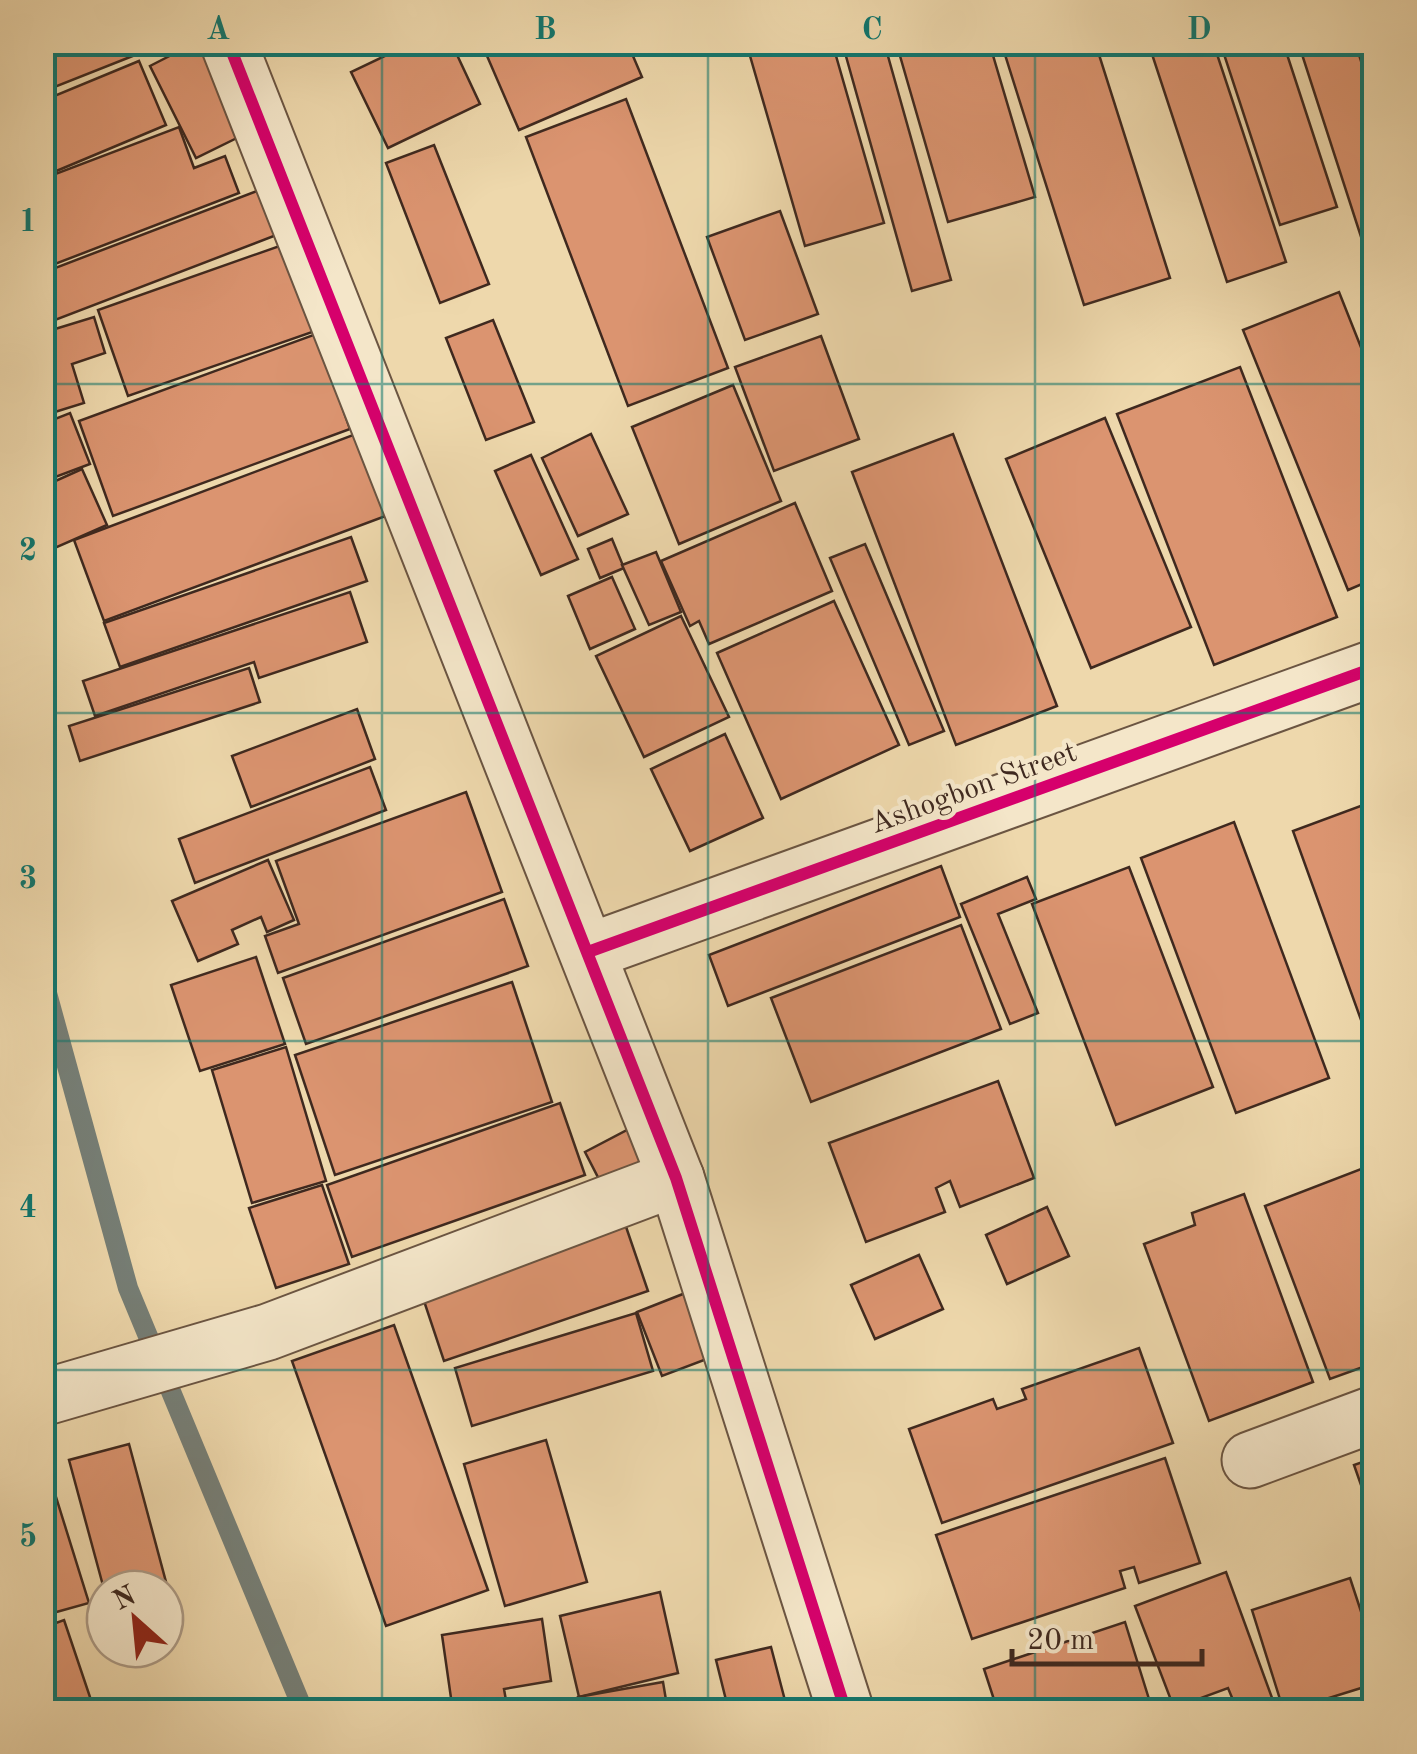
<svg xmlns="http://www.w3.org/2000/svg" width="1417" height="1754" viewBox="0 0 1417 1754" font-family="'Old Standard TT',serif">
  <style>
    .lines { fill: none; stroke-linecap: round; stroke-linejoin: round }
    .stream { stroke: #767f77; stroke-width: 20 }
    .building { fill: #db9470; stroke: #3f291f; stroke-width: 2.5 }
    .minor-casing { stroke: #6b5542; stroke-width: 59 }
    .minor { stroke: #f4e6c9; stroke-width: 55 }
    .cycleway-casing { stroke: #f4e6c9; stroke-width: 19 }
    .cycleway { stroke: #d6006c; stroke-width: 12 }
    .grid { fill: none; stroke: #0f766e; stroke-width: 2.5; stroke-opacity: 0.55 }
    .labels { text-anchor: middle; stroke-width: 9; stroke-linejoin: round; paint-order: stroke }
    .street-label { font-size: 30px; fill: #3f291f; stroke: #f4e6c9 }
    .neatline { fill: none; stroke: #0f766e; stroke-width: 4 }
    .grid-label { font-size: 32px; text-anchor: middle; font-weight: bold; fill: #0f766e }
  </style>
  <rect width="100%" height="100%" fill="#eed8ac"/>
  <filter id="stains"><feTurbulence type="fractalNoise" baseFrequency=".002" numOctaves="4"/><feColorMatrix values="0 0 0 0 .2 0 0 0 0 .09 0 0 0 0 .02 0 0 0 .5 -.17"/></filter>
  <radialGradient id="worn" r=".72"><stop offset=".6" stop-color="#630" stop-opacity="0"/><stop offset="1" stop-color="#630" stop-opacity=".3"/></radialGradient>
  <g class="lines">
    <polyline class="stream" points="42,975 128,1288 304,1712"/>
  </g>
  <g class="building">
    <polygon points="42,42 168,42 42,92"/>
    <polygon points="197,42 202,42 247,133 196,158 150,66"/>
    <polygon points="414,42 451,42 480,104 388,148 351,72"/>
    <polygon points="481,42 627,42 642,77 519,130"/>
    <polygon points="746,42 832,42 884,223 805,246"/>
    <polygon points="842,42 884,42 951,280 912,291"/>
    <polygon points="896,42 989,42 1035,197 948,222"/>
    <polygon points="1001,42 1095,42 1170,278 1084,305"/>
    <polygon points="1148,42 1213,42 1286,262 1227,282"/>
    <polygon points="1220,42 1283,42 1337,207 1280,225"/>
    <polygon points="1298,42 1355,42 1374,103 1374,240 1363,243"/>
    <polygon points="1366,42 1374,42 1374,69"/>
    <polygon points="139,61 166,125 42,177 42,101"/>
    <polygon points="626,99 728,368 628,406 526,137"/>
    <polygon points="179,127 194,168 225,156 239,193 42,269 42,179"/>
    <polygon points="434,145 489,284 440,303 386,163"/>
    <polygon points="262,189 279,234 42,325 42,273"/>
    <polygon points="780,211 818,314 745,340 707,237"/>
    <polygon points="288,243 318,330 128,396 98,310"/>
    <polygon points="1339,292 1374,380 1374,579 1348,590 1243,330"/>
    <polygon points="94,317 105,353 72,364 84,403 42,416 42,333"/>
    <polygon points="493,320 534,422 486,440 446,338"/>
    <polygon points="316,334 350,429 113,516 79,421"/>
    <polygon points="821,336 859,439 774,471 735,367"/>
    <polygon points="1240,367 1337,617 1214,665 1117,414"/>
    <polygon points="733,385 781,501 679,544 632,427"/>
    <polygon points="70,413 90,464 42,482 42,424"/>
    <polygon points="1105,418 1191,627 1091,668 1006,459"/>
    <polygon points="361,432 391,514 104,621 74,540"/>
    <polygon points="591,434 628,514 578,536 542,458"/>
    <polygon points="953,434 1057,706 956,745 852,472"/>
    <polygon points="531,455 578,559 541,575 495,471"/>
    <polygon points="82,469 107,525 48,551 42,539 42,487"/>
    <polygon points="795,503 832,591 709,644 699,621 690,626 661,561"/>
    <polygon points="351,537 367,581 120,667 104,623"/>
    <polygon points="612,539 624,568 600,578 588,549"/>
    <polygon points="865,544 944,731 909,745 830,558"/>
    <polygon points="656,552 681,612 649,625 622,565"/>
    <polygon points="612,577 635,629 590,649 568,596"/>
    <polygon points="350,592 367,642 259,678 254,662 95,716 83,681"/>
    <polygon points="834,601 899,745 781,799 717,653"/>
    <polygon points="681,616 729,717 644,757 596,656"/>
    <polygon points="249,668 260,702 80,761 69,726"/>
    <polygon points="357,709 375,759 251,807 232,756"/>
    <polygon points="725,734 763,818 690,851 651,769"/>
    <polygon points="370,767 386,810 195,883 179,839"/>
    <polygon points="466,792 502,892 278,973 265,936 299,924 276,861"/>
    <polygon points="1374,801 1374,1056 1293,831"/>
    <polygon points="1234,822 1329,1078 1236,1113 1141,858"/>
    <polygon points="268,860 294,920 267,932 261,917 232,930 238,944 198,961 172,901"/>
    <polygon points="941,866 960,917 728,1006 709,955"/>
    <polygon points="1129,867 1213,1087 1116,1125 1032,904"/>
    <polygon points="1027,877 1036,899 998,914 1038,1013 1010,1024 961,904"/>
    <polygon points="504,899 528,966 306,1044 283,978"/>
    <polygon points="961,925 1001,1029 811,1102 771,998"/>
    <polygon points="256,957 285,1044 200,1071 171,985"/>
    <polygon points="512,982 552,1102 335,1175 295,1055"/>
    <polygon points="286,1047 326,1181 252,1203 212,1070"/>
    <polygon points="998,1081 1034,1178 960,1207 950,1181 936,1188 945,1212 866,1242 829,1143"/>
    <polygon points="560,1103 585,1175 352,1257 327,1185"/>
    <polygon points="629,1129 647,1163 602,1185 585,1152"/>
    <polygon points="1374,1164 1374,1363 1330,1379 1265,1206"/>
    <polygon points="322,1185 349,1264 276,1288 249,1208"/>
    <polygon points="1244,1194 1313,1382 1209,1421 1144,1244 1195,1225 1192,1213"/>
    <polygon points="1047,1207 1069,1256 1007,1284 986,1235"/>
    <polygon points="623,1218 648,1291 444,1361 420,1289"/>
    <polygon points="919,1255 943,1309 875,1339 851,1285"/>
    <polygon points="688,1292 712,1357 662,1376 637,1312"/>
    <polygon points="636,1313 653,1371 472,1426 455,1368"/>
    <polygon points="394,1325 488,1590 386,1626 292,1361"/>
    <polygon points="1139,1348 1173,1443 942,1523 909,1429 993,1399 997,1409 1026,1399 1022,1389"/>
    <polygon points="546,1440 587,1582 505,1606 464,1464"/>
    <polygon points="129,1444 166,1582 141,1589 105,1589 105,1593 69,1460"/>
    <polygon points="42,1452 89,1603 42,1616"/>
    <polygon points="1165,1458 1200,1563 1139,1583 1134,1567 1120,1571 1125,1588 972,1639 936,1535"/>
    <polygon points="1374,1458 1374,1522 1354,1465"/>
    <polygon points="1226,1572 1275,1706 1261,1712 1238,1712 1228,1688 1174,1708 1135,1606"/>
    <polygon points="1350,1578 1374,1651 1374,1684 1284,1712 1252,1610"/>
    <polygon points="660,1592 678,1673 579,1697 560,1616"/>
    <polygon points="542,1619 551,1681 504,1689 508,1712 453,1712 442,1635"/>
    <polygon points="64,1620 91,1700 58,1712 42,1712 42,1628"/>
    <polygon points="1125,1622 1153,1712 998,1712 984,1669"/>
    <polygon points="771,1647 788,1712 729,1712 716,1660"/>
    <polygon points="663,1682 668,1712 580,1712 578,1697"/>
    <polygon points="1374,1694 1374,1712 1326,1712"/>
    <polygon points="725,1703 726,1712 678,1712 678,1710"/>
  </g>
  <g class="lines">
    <defs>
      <g id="minor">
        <polyline points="228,42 676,1178 846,1712"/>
        <polyline points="588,952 1374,668"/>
        <polyline points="42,1398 268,1332 676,1178"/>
        <polyline points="1250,1460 1374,1414"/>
      </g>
    </defs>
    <use href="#minor" class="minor-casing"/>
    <use href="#minor" class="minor"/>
    <defs>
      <g id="cycleway">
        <polyline points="228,42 676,1178 846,1712"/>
        <polyline points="588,952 1374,668"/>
      </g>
    </defs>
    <use href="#cycleway" class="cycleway-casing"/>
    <use href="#cycleway" class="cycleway"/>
  </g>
  <path class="grid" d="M382,42V1712M708,42V1712M1035,42V1712M42,384H1374M42,713H1374M42,1041H1374M42,1370H1374"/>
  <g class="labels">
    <g class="street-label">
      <text transform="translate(973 787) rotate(-20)" y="10">Ashogbon Street</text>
    </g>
  </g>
  <rect width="1417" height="1754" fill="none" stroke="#eed8ac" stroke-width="110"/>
  <g transform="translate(135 1619) rotate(333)"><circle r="48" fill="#f4e6c9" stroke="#ac9a85" stroke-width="2.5"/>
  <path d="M0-8L18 38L0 25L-18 38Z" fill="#8f2418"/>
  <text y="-15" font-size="28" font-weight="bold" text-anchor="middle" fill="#3f291f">N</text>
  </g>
  <path d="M1012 1649v15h190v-15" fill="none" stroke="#3f291f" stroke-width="5"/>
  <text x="1027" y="1649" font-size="30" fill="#3f291f" stroke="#f4e6c9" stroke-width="8" paint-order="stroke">20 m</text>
  <rect x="55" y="55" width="1307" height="1644" class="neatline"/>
  <g class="grid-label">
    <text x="218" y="39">A</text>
    <text x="545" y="39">B</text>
    <text x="872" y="39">C</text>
    <text x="1199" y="39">D</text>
    <text x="28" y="231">1</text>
    <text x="28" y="560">2</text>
    <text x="28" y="888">3</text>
    <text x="28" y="1217">4</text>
    <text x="28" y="1546">5</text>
  </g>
  <rect width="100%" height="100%" filter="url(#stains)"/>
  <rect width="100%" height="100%" fill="url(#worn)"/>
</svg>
